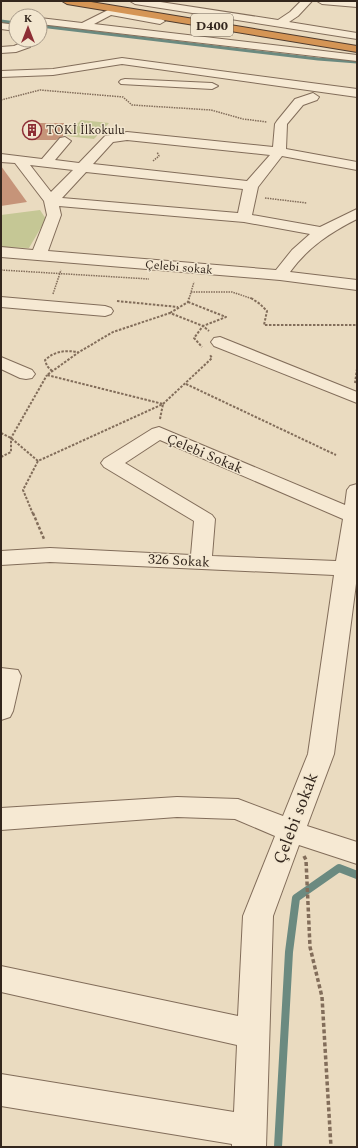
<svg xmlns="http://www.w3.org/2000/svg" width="358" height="1148" viewBox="0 0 358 1148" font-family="Spectral,serif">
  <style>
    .green { fill: #c5c795 }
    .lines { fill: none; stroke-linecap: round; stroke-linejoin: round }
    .stream-far1 { stroke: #6b8a80; stroke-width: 3 }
    .stream { stroke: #6b8a80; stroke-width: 8 }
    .building { fill: #c69479 }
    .minor-casing { stroke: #826d5a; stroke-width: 2 }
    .highway-casing { stroke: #503c2e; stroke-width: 2 }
    .path-far3 { stroke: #826d5a; stroke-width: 1.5; stroke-dasharray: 1.5 1; stroke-linecap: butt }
    .path-far2 { stroke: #826d5a; stroke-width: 2; stroke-dasharray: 2.5 1.5; stroke-linecap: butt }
    .path-far1 { stroke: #826d5a; stroke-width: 2.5; stroke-dasharray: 3 2; stroke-linecap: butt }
    .path { stroke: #826d5a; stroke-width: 3.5; stroke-dasharray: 4 2.5; stroke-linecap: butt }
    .minor { fill: #f6e9d3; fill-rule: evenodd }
    .highway { fill: #d59555; fill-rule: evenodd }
    .labels { text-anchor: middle; stroke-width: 3; stroke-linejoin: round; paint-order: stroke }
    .far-poi-label { font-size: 12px; fill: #33261d; stroke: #f2e6cf; text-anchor: start }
    .far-street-label { font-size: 12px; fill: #33261d; stroke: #f2e6cf }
    .shield { fill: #f2e6cf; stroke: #6c6052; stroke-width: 1 }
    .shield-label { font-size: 13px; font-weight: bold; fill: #33261d }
    .street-label { font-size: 14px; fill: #33261d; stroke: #f2e6cf }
    .near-street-label { font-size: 17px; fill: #33261d; stroke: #f2e6cf }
  </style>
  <rect width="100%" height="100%" fill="#eadbc0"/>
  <g class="green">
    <polygon points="81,120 109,123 94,139 66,136"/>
    <polygon points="40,210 46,219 29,248 1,247 1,215"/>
  </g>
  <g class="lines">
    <g class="stream-far1">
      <polyline points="1,21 16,23"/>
      <polyline points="40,26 318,59 357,62"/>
    </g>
    <polyline class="stream" points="278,1147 289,952 296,898 339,868 357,875"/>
  </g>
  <g class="building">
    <polygon points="36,123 64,123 63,136 56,140 33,140"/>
    <polygon points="1,166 27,202 1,206"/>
  </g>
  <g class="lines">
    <defs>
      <g id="minor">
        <polygon points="130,1 154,1 278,20 290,12 301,1 312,1 298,16 289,22 357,33 357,39 135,4"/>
        <polygon points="317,1 357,1 357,7 322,4"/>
        <polygon points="110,9 160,18 165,21 160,24 111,15 94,24 357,55 357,61 40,24 40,18 82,23"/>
        <polygon points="1,23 16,25 16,31 1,29"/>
        <polygon points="23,40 33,40 30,47 16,52 1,53 1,47 14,46 21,43"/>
        <polygon points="122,58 357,89 357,97 122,64 53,75 1,77 1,71 53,69"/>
        <polygon points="125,79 212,83 218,86 212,89 121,84 119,82 121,80"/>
        <path d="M313,93L319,97L317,100L303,105L287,124L286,149L357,162V170L282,156L258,187L252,215L320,227L357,209V219C331,232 308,247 290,272L357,280V290L280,280L1,257V247L33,250L47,215L44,201L15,163L1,162V154L42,159L60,138L65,137L71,141L55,160L79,163L105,136L127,132L273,147L275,124L277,121L295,99ZM127,140L270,155L247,181L93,164L113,142ZM30,165L73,170L51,192ZM86,172L243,189L238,213L62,198ZM59,206L244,222L310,234L292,250L276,270L48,251L61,215Z"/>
        <polygon points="1,297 105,306 111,308 113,311 111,314 105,316 1,307"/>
        <polygon points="220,337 357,392 357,403 214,346 211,342 214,338"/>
        <polygon points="1,357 32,370 35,374 32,378 26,379 20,378 1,369"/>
        <path d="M159,427L345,505L347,490L350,486L357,484V576L334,754L307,826L357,842V864L299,845L273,916L266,1147H232V1144L1,1106V1074L234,1112L237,1045L1,992V966L238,1016L243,916L275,836L235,819L177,817L1,830V808L177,797L238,799L283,816L308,754L334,575L50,562L1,565V551L50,548L191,555L194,521L104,467L101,463L104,459L152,429ZM160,440L343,519L336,561L212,556L215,519L212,515L125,463Z"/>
        <polygon points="1,668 18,670 21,676 13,711 10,717 1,720"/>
      </g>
      <polygon id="highway" points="62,1 85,1 357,46 357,52 67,4"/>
    </defs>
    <use href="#minor" class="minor-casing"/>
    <use href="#highway" class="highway-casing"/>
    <g class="path-far3">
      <polyline points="1,100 40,90 123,97 132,105 211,110 243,119 267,122"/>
      <polyline points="153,161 159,156 157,152"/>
      <polyline points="265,198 307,203"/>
      <polyline points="1,270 149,279"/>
      <polyline points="191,292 232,292 253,299"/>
      <polyline points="53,294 61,270"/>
      <polyline points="189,299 194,282"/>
    </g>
    <g class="path-far2">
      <polyline points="251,298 260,304 267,311 264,325 357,325"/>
      <polyline points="117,301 178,307"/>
      <polyline points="188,302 226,317 203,326 209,331"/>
      <polyline points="170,313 188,302 189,298"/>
      <path d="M52,371L47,366L45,360C55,351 65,350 78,352"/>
      <polyline points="355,383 357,369"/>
      <polyline points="186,384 336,455"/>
      <polyline points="160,419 163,404 47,375 79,352 113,332 170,313 203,326 194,338 202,347"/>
      <polyline points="1,433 11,438 38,461"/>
      <polyline points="1,457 11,452 11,438 47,375"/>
      <polyline points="33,514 23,490 38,461 163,404 212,358 210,355"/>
    </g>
    <polyline class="path-far1" points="33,513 44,539"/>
    <polyline class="path" points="304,856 306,860 310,947 322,997 331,1147"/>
    <use href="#minor" class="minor"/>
    <use href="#highway" class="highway"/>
  </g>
  <defs>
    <symbol id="building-ring" viewBox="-11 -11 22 22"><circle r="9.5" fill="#f2e6cf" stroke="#8d2e35" stroke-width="1.5"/><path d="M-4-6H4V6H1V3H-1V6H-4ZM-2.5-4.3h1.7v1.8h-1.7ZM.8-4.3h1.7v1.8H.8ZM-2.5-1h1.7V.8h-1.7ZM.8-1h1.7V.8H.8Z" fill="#8d2e35"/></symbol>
  </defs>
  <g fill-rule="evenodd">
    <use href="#building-ring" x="21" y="119" width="22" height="22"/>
  </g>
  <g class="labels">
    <g class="far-poi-label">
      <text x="46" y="134">TOKİ İlkokulu</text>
    </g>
    <g class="far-street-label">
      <text transform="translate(179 267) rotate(5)" y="4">Çelebi sokak</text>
    </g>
    <rect class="shield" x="191" y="14" width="42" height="22" rx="3"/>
    <g class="shield-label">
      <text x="212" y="30">D400</text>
    </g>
    <g class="street-label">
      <text transform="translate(205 453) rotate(23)" y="5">Çelebi Sokak</text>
      <text transform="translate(179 560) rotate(3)" y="5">326 Sokak</text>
    </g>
    <g class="near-street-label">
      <text transform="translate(295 818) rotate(-69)" y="6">Çelebi sokak</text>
    </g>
  </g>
  <rect width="358" height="1148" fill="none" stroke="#33261d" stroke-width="4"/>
  <g transform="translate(28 28)"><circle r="19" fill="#f2e6cf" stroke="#a69988"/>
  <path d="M0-3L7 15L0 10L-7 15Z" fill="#8d2e35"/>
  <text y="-6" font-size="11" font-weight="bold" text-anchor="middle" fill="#33261d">K</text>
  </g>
</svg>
